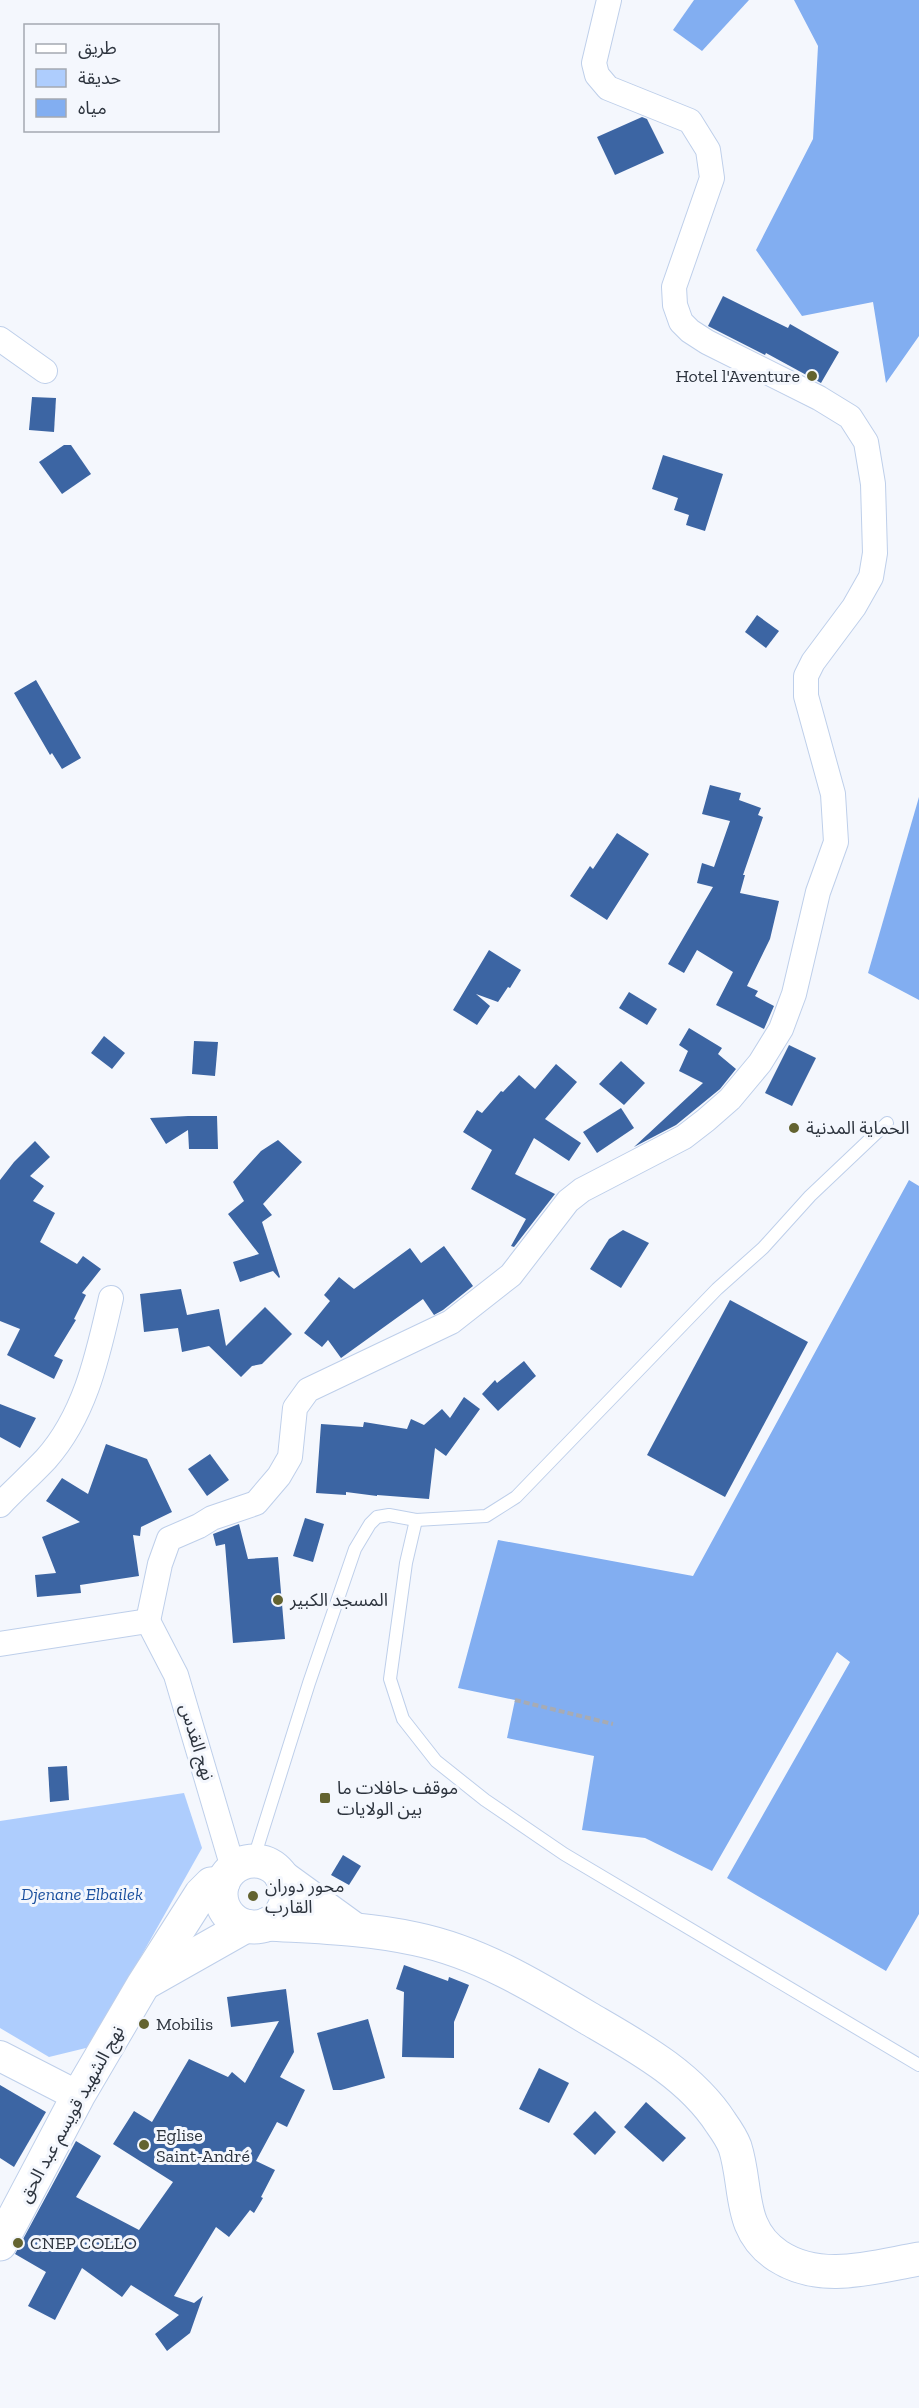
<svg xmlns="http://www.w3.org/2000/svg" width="919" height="2408" viewBox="0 0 919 2408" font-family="'Zilla Slab','Noto Sans Arabic',serif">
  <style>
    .green { fill: #aecdfd }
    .water { fill: #82aef1 }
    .building { fill: #3c65a3 }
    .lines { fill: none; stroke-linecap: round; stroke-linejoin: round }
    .service-casing { stroke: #becfea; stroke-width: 14 }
    .minor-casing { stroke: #becfea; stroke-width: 26 }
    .tertiary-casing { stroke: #becfea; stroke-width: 32 }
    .secondary-casing { stroke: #becfea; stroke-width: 35 }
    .primary-casing { stroke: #becfea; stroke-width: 35 }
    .path { stroke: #a7abb3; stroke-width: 4; stroke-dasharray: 6 3; stroke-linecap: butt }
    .service { stroke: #fff; stroke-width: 12 }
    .minor { stroke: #fff; stroke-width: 24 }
    .tertiary { stroke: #fff; stroke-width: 30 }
    .secondary { stroke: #fff; stroke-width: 33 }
    .primary { stroke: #fff; stroke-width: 33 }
    .poi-dot { fill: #636330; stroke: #f4f7fd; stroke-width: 2 }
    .labels { text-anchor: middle; stroke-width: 6; stroke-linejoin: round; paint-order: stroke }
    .poi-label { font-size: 18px; fill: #2d343e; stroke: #f4f7fd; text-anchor: start }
    .street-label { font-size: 18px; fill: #2d343e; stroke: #f4f7fd }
    .park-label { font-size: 18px; font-style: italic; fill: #1c519f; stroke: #f4f7fd }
  </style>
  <rect width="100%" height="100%" fill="#f4f7fd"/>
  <polygon class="green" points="184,1793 202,1848 90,2047 49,2057 0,2028 0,1821"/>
  <g class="water">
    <polygon points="694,0 749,0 702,51 673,30"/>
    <polygon points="794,0 919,0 919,336 886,383 873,302 802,316 756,250 813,139 818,46"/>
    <polygon points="919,797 919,1000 868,973"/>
    <polygon points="909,1180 919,1186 919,1914 886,1971 727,1878 850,1662 837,1652 712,1871 645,1838 582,1830 594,1756 507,1738 515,1700 458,1688 498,1540 693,1576"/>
  </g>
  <g class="building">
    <polygon points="642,117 647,119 664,153 615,175 597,137"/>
    <polygon points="723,296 788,328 790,324 839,352 821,383 766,353 765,355 708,326"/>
    <polygon points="32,397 56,398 54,432 29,430"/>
    <polygon points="64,445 71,445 91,474 62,494 39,462"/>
    <polygon points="663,455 723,474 705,531 686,525 689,515 674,510 678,498 652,489"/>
    <polygon points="757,615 779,631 766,648 745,632"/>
    <polygon points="36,680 81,758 62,769 52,753 50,755 14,693"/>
    <polygon points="710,785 741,793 739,800 761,808 758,815 763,817 743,875 745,875 740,893 779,901 770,939 747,986 758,991 755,996 774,1006 764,1029 716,1005 733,972 697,950 684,973 668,964 713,887 697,883 702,863 714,867 730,821 702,814"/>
    <polygon points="617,833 649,854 607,920 570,896 590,866 593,869"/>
    <polygon points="489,950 521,970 510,988 508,987 498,1002 476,994 490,1006 477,1025 453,1010"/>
    <polygon points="629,992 657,1009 647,1025 619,1008"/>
    <polygon points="689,1028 722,1048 718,1054 736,1069 720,1089 676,1125 634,1147 703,1083 679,1071 688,1051 679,1045"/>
    <polygon points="104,1036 125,1053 112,1069 91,1053"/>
    <polygon points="194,1041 218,1042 215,1076 192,1074"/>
    <polygon points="789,1045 816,1058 792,1106 765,1093"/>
    <polygon points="621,1061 645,1083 624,1105 599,1084"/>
    <polygon points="556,1064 577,1082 545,1119 581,1143 569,1161 534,1138 515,1174 555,1194 514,1247 511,1246 526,1219 471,1189 492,1150 463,1132 477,1110 482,1113 501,1091 503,1092 519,1075 535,1089"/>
    <polygon points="621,1108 634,1128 597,1153 583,1132"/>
    <polygon points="188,1116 217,1116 218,1149 189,1149 188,1130 166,1144 150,1118"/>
    <polygon points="278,1140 302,1162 263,1204 272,1215 262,1222 280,1277 279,1278 273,1271 240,1282 233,1262 259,1254 228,1214 244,1201 233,1182 261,1151"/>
    <polygon points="35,1141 50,1157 30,1176 44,1186 33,1201 55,1213 40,1242 77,1264 83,1256 101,1269 82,1293 86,1295 74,1319 76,1320 54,1356 63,1360 54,1379 7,1355 20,1329 0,1321 0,1180 14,1162"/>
    <polygon points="623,1230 649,1243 621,1288 590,1269 609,1239"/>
    <polygon points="444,1246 473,1286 443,1310 434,1315 423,1299 341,1358 328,1340 322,1347 304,1333 330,1301 324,1295 339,1277 354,1289 410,1248 421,1263"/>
    <polygon points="181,1289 187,1315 219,1309 226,1346 265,1307 292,1334 262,1364 252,1366 241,1377 209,1346 182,1352 178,1328 144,1332 140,1294"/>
    <polygon points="730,1300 808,1342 725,1497 647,1455"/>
    <polygon points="524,1361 536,1376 498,1411 482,1394 495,1380 497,1383"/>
    <polygon points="464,1397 480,1409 446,1456 435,1448 429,1499 377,1495 377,1496 346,1492 346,1495 316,1493 321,1424 363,1427 364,1422 407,1429 411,1419 424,1425 442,1409 450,1418"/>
    <polygon points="0,1404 36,1418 20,1448 0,1437"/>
    <polygon points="106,1444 147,1459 172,1512 141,1527 140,1536 133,1535 139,1576 80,1585 81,1593 37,1597 35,1575 56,1573 42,1537 80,1522 46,1501 62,1478 88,1494"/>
    <polygon points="210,1454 229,1480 207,1496 188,1469"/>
    <polygon points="305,1518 324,1524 313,1562 293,1556"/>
    <polygon points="239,1524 248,1559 278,1557 285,1639 233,1643 225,1544 216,1546 213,1534"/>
    <polygon points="67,1766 69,1800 50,1802 48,1767"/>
    <polygon points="343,1855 361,1866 349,1885 331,1875"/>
    <polygon points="404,1965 448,1981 449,1977 469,1985 454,2022 454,2058 402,2057 404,1992 396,1989"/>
    <polygon points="286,1989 294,2052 280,2077 305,2090 287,2127 277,2122 256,2161 275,2170 261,2197 263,2198 254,2213 250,2210 229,2237 216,2227 174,2296 194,2303 203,2296 190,2333 167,2351 155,2334 179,2315 131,2285 122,2297 82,2268 55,2320 28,2306 46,2272 15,2254 76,2141 101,2156 76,2197 139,2230 173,2182 113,2144 134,2111 152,2122 189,2059 228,2077 232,2072 245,2083 279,2021 231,2027 227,1997"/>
    <polygon points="368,2019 385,2078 341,2090 333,2090 317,2033"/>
    <polygon points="539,2068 569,2083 549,2123 519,2109"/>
    <polygon points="0,2085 46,2112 14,2167 0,2158"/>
    <polygon points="646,2102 686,2138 663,2162 624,2127"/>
    <polygon points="595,2111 616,2132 595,2155 573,2134"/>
  </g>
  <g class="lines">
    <defs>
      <g id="service">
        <polyline points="416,1520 406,1563 390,1679 403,1719 436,1761 485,1800 564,1854 919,2065"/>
        <polyline points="253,1861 309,1683 355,1549 370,1524 377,1517 389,1515 416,1520 486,1516 516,1497 717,1289 763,1248 810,1196 887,1123"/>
      </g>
      <g id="minor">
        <polyline points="0,339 45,371"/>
        <path d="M0,1505C15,1489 31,1475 46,1459C86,1414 98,1354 111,1298"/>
        <polyline points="148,1621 160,1564 169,1539 199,1526 212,1518 256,1503 279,1476 290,1457 295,1408 308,1390 451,1322 511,1275 568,1201 582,1190 684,1137 706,1120 730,1099 760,1063 781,1029 794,994 818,892 836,842 833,794 806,696 806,676 813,662 854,607 871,577 875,553 873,484 866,442 850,417 819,398 707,342 690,331 681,322 675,305 674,287 712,178 708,150 690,121 608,88 597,75 594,63 609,0"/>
        <polyline points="148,1621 176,1675 233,1868"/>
        <polyline points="0,1644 148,1621"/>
      </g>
      <polyline id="tertiary" points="0,2056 78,2096"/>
      <g id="secondary">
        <polyline points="147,1982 246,1926"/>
        <polyline points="0,2244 78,2096 143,1985 201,1894 211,1884 223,1883"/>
      </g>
      <g id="primary">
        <circle cx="254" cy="1894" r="33"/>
        <polyline points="281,1876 354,1929"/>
        <path d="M267,1924C317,1927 367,1928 416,1939C478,1952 533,1985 588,2018C636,2046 690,2075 721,2123C726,2130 732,2139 735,2147C748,2188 737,2229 778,2256C821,2284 873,2267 919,2259"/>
      </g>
    </defs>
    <use href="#service" class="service-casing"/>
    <use href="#minor" class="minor-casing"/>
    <use href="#tertiary" class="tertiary-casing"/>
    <use href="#secondary" class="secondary-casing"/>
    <use href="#primary" class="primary-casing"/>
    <polyline class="path" points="515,1700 613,1724"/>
    <use href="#service" class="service"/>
    <use href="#minor" class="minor"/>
    <use href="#tertiary" class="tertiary"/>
    <use href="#secondary" class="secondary"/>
    <use href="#primary" class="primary"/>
  </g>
  <g class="poi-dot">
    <circle cx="812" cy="376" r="6"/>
    <circle cx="794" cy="1128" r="6"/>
    <circle cx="278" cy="1600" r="6"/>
    <rect x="319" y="1792" width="12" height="12" rx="3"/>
    <circle cx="253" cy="1896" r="6"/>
    <circle cx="144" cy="2024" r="6"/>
    <circle cx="144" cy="2145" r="6"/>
    <circle cx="18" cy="2243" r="6"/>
  </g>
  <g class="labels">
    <g class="poi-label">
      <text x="800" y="382" text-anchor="end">Hotel l'Aventure</text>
      <text x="806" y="1134">الحماية المدنية</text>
      <text x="290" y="1606">المسجد الكبير</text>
      <text x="337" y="1794">موقف حافلات ما<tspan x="337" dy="21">بين الولايات</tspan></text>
      <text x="265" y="1892">محور دوران<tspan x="265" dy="21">القارب</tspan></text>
      <text x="156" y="2030">Mobilis</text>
      <text x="156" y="2141">Eglise<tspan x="156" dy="21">Saint-André</tspan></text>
      <text x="30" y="2249">CNEP COLLO</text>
    </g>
    <g class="street-label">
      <text transform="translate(197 1742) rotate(73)" y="6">نهج القدس</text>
      <text transform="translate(71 2114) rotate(-61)" y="6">نهج الشهيد قويسم عبد الحق</text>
    </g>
    <g class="park-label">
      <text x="82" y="1900">Djenane Elbailek</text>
    </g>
  </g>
  <rect x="24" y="24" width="195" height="108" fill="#f4f7fd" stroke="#a4a9b1" stroke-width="1.5"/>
  <rect x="36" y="44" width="30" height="9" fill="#ffffff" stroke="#a4a9b1" stroke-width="1.5"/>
  <text x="78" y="54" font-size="18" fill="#2d343e">طريق</text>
  <rect x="36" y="69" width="30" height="18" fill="#aecdfd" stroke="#a4a9b1" stroke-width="1.5"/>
  <text x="78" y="84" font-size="18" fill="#2d343e">حديقة</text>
  <rect x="36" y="99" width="30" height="18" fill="#82aef1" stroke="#a4a9b1" stroke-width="1.5"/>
  <text x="78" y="114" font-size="18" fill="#2d343e">مياه</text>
</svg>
